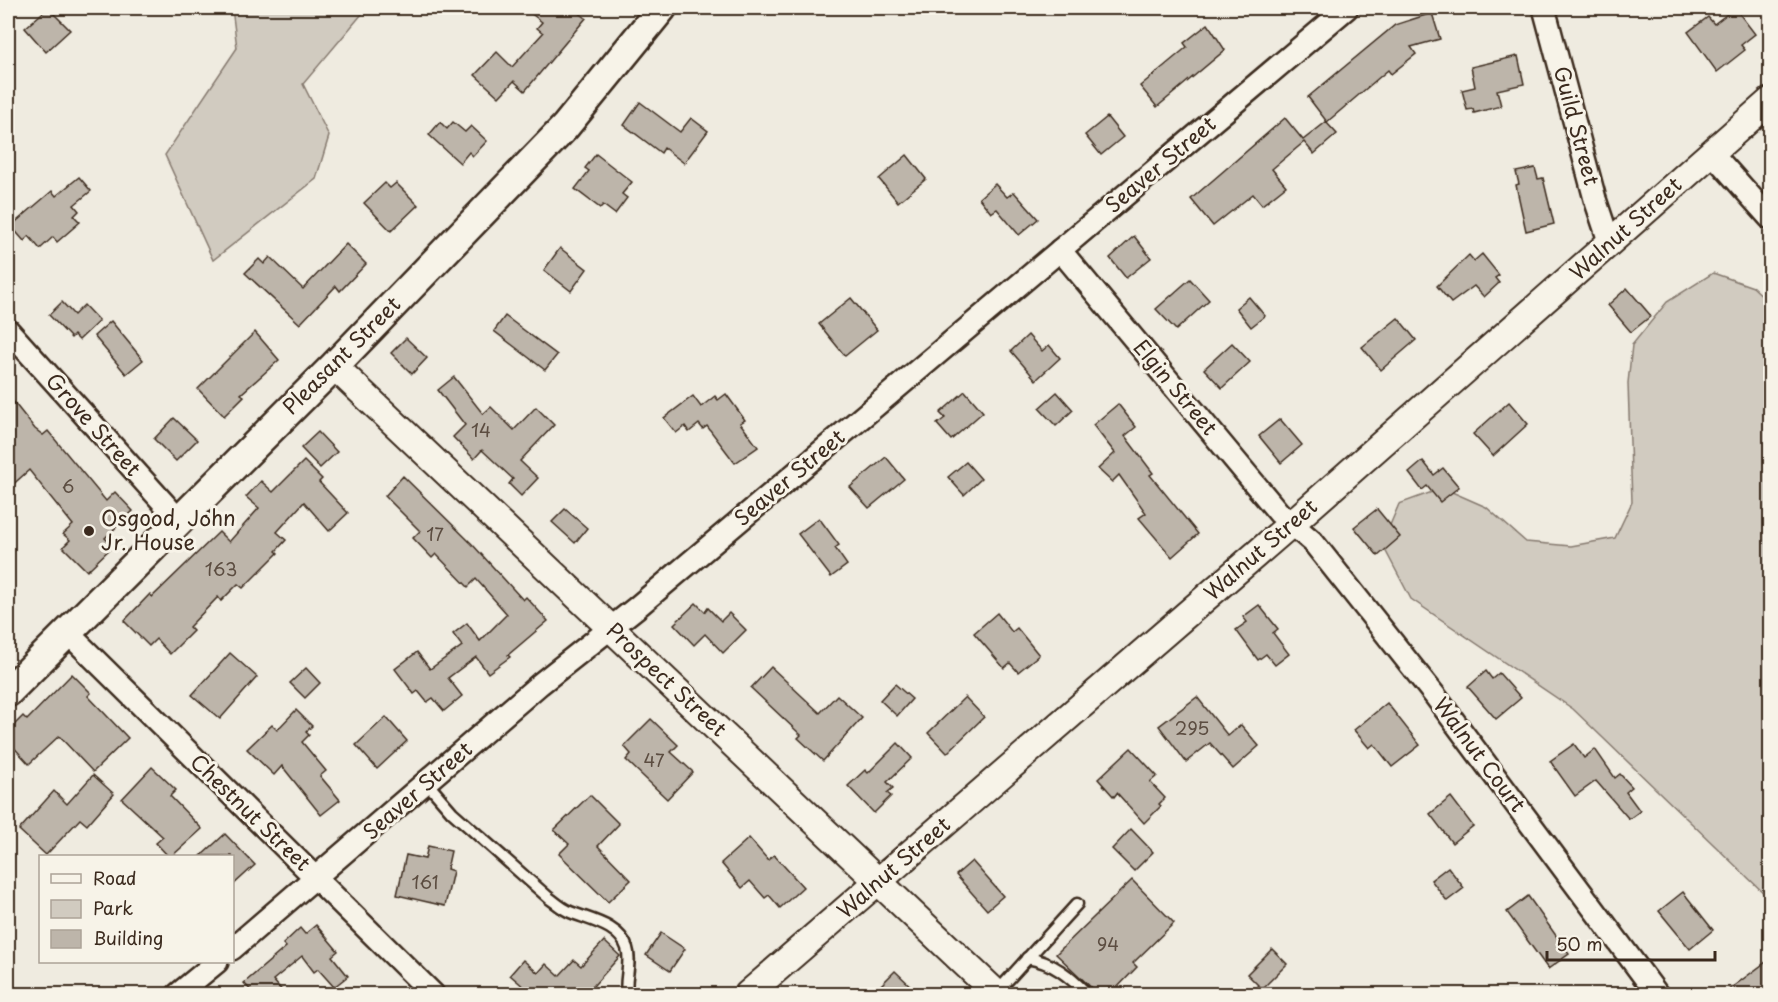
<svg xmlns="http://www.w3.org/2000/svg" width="1778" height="1002" viewBox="0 0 1778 1002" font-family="'Playpen Sans',sans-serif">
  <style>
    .green { fill: #d1cbc0; stroke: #867a6f; stroke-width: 1.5 }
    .building { fill: #bdb5aa; stroke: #3b2a1e; stroke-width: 1.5 }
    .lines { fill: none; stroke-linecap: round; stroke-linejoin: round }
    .service-casing { stroke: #3b2a1e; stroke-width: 15 }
    .minor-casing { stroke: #3b2a1e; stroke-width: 26 }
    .tertiary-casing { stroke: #3b2a1e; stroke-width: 30 }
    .secondary-casing { stroke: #3b2a1e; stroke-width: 33 }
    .service { stroke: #f7f3e8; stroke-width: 10 }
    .minor { stroke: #f7f3e8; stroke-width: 21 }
    .tertiary { stroke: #f7f3e8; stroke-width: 26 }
    .secondary { stroke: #f7f3e8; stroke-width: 28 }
    .poi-dot { fill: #3b2a1e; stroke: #f7f3e8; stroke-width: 2 }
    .labels { text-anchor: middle; stroke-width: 6; stroke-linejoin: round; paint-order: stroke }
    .number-label { font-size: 18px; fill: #5c4d41 }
    .street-label { font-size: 21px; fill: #3b2a1e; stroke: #f7f3e8 }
    .poi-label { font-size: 21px; fill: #3b2a1e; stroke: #f7f3e8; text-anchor: start }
  </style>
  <rect width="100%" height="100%" fill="#efebe0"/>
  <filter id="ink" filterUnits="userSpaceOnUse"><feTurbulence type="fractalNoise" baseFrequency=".0167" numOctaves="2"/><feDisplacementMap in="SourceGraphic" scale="12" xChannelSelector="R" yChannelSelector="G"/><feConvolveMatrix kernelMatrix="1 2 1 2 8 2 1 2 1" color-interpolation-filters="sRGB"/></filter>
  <g filter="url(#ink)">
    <g class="green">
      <polygon points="232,8 367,8 303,84 329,136 316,179 213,260 165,155 237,48"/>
      <polygon points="1713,273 1753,287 1770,303 1770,899 1573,709 1411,599 1382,544 1399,504 1443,488 1486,507 1526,542 1571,546 1615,538 1632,502 1628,383 1632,345 1667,302"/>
    </g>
    <g class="building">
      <polygon points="48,8 70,30 46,52 25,28"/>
      <polygon points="524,8 573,8 586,18 525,91 514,81 499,97 475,75 497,52 512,67 543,33 537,28 542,22"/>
      <polygon points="1735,8 1755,34 1741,45 1745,50 1717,72 1688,32 1708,17 1714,24"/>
      <polygon points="1432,13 1440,39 1411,47 1416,54 1391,74 1388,70 1327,122 1308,97 1395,25"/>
      <polygon points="1208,24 1225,50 1157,107 1140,86 1187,47 1184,43"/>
      <polygon points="1518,56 1524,84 1497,90 1501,106 1474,113 1473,109 1467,110 1462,90 1475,87 1471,67"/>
      <polygon points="640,102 680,132 691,118 708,131 684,163 664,148 661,153 624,125"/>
      <polygon points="1107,117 1123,137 1101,155 1085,135"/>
      <polygon points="1285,118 1303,140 1326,122 1337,134 1314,154 1304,142 1272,169 1286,186 1262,205 1253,194 1213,226 1191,199"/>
      <polygon points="440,122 447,129 453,122 465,132 471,126 487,141 473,156 469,152 460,163 429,135"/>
      <polygon points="596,154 632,182 622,194 627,198 615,214 603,205 600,208 575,189 589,171 585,168"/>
      <polygon points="907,155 926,179 898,202 879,179"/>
      <polygon points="1535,168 1538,179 1543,178 1554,224 1526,231 1516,185 1519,184 1516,172"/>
      <polygon points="79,177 91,191 74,205 79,211 74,216 80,222 57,242 53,237 40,249 29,236 24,241 11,226 52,191 56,196"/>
      <polygon points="385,183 390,188 396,183 418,205 391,231 364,203"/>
      <polygon points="995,184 1007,197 1014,192 1038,219 1019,235 997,209 991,213 979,198"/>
      <polygon points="1134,236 1151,258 1126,278 1110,258"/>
      <polygon points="346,244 366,264 340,291 336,286 300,324 245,273 259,259 264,264 270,257 303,289"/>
      <polygon points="560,248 587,269 571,291 544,270"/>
      <polygon points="1482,254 1499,275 1495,278 1499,283 1484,297 1474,286 1451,303 1437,286 1469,255 1474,261"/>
      <polygon points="1190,279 1209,300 1176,330 1156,309"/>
      <polygon points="1627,288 1651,316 1631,332 1608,305"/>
      <polygon points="1249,297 1265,316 1251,327 1236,308"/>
      <polygon points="851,298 877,330 845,356 819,324"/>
      <polygon points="62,302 74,315 84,305 99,321 79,340 74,335 71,338 49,315"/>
      <polygon points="505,316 557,355 545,370 494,331"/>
      <polygon points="1398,318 1416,340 1381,370 1362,347"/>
      <polygon points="111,321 143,360 126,374 94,336"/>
      <polygon points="255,332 279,360 241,394 244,396 224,416 198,389"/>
      <polygon points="1028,335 1042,351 1049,345 1060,358 1036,380 1011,351"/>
      <polygon points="406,338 427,358 412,374 391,353"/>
      <polygon points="1232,343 1250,362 1222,388 1204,369"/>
      <polygon points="454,377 483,414 491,407 514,430 536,407 554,425 520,461 538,478 521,496 509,484 513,479 482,450 474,459 453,437 465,425 438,390"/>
      <polygon points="965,391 983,412 951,440 937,424 945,418 940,413"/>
      <polygon points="1057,392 1073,410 1056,426 1039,408"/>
      <polygon points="726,394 745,420 740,423 758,447 735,463 707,426 703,429 699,424 689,432 685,426 676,433 664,418 693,396 701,407 715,396 718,400"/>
      <polygon points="8,395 35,429 43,435 48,431 106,501 115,492 133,511 105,538 113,546 87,571 63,547 70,540 63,534 73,525 29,470 8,489"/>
      <polygon points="1509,402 1528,424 1493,456 1473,434"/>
      <polygon points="1118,404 1136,427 1125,436 1153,473 1150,475 1198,534 1172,557 1139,518 1146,513 1119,475 1112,482 1098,469 1115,453 1093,425"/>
      <polygon points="174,418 197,440 176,461 154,439"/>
      <polygon points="1280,419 1302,445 1281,463 1259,436"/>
      <polygon points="318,432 337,452 320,468 301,448"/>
      <polygon points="886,457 904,479 869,508 850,487"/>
      <polygon points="304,461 322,479 319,482 348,513 329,531 304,502 277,532 286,540 276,551 278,553 243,588 238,584 221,601 218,597 189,627 193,631 170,654 156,639 149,646 124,621 150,594 152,597 219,532 229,542 259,508 246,497 261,481 273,492"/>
      <polygon points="1423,461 1434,475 1443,468 1459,487 1440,502 1427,486 1422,490 1409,473"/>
      <polygon points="966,462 981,479 964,495 948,477"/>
      <polygon points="403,476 472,544 523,600 526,597 548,621 508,655 510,657 488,673 476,657 448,678 462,696 444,711 433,698 427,702 418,691 414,694 395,669 417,652 430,669 462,646 453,634 467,623 480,641 507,614 476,579 468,587 436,554 432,558 413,538 420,531 385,496"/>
      <polygon points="565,509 587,528 575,543 552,522"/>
      <polygon points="1377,509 1400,537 1378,556 1354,527"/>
      <polygon points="819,518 839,545 835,548 847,565 831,577 798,534"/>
      <polygon points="696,603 705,612 708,608 721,621 729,613 746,630 723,653 705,634 694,645 674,624"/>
      <polygon points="1259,605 1278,629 1273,633 1289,654 1275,665 1266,654 1258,660 1236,630 1247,622 1243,617"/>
      <polygon points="997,613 1012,632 1017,628 1039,655 1018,672 1010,663 1004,668 974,633"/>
      <polygon points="230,653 257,677 220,719 192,695"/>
      <polygon points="771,667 820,713 837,695 862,718 823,761 798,738 801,735 751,688"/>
      <polygon points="306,668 320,683 305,698 290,683"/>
      <polygon points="1486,671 1492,679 1499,673 1521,698 1496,719 1468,687"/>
      <polygon points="72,674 91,693 88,696 128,738 93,772 59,736 29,764 8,741 8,731 23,716 27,720"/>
      <polygon points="895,684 912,699 897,716 880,700"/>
      <polygon points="965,697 984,717 947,753 928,733"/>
      <polygon points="1197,697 1228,736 1241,725 1259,746 1233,769 1210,743 1186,762 1159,726"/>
      <polygon points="1387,703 1420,745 1392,767 1374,744 1369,748 1354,730"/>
      <polygon points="296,710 312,726 306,732 309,735 302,742 326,771 320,776 340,800 321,815 282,766 274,775 247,749 272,725 277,730"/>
      <polygon points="386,717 407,741 377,769 356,745"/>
      <polygon points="651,719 678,745 671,752 693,772 667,799 626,760 631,754 624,746"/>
      <polygon points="898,743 912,758 887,782 893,788 887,793 891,796 874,813 848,786 865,770 868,773"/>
      <polygon points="1574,744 1584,758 1595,749 1615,778 1620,774 1632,787 1626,792 1640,811 1629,819 1596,781 1575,796 1550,761"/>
      <polygon points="1131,748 1157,776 1150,782 1165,798 1159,804 1161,806 1144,823 1117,793 1114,797 1098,779"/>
      <polygon points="152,767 176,790 170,796 202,829 172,856 168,856 156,843 163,837 122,799"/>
      <polygon points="93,775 114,794 87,825 80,819 46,855 19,830 54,791 67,804"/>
      <polygon points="590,795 619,824 598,846 631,880 608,902 559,854 569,844 554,830"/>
      <polygon points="1451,797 1473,826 1452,843 1430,814"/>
      <polygon points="1131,829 1153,852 1134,871 1112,849"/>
      <polygon points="225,834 255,865 232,886 232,856 201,856"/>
      <polygon points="749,838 768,860 774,855 803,887 780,908 769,895 765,898 750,881 742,888 721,863"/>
      <polygon points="428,846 451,851 447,869 453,871 445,906 397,895 406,855 425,859"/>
      <polygon points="972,861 1003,896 987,910 956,875"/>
      <polygon points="1448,867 1464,888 1447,901 1431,880"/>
      <polygon points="1132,880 1174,923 1133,963 1137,967 1111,994 1098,994 1056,954"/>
      <polygon points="1683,892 1713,930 1690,949 1659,911"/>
      <polygon points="1528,896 1569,954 1548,969 1507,912"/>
      <polygon points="316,925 338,951 332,956 348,976 334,987 318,969 314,972 302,956 273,980 285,994 254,994 244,983 286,947 283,944 300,928 305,934"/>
      <polygon points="661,933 685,949 670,971 646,955"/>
      <polygon points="604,941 620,956 586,994 532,994 510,975 523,960 538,973 546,964 559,976 574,960 581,966"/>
      <polygon points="1272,949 1287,964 1262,989 1247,974"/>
      <polygon points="1770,959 1770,987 1760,994 1723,994"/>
      <polygon points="895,971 919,994 872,994"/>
    </g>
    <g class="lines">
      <defs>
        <g id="service">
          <path d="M427,783L452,812L549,898C555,902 561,908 568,911C588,920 619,924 627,948C632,963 624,979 627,994"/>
          <path d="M1027,958C1053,962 1069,976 1087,994"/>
          <polyline points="996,993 1077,904"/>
        </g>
        <g id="minor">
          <polyline points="1544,8 1595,199 1610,244"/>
          <polyline points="1712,153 1770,218"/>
          <polyline points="1060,250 1279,513 1313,542 1436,697 1657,994"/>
          <polyline points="8,330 179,520"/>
          <polyline points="67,632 433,994"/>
          <polyline points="232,949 540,684 636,608 1347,8"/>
          <polyline points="178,994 217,962"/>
        </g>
        <g id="tertiary">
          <polyline points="334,366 997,994"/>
          <polyline points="748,994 1291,524 1770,101"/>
        </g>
        <polyline id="secondary" points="8,692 334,366 565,127 662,8"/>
      </defs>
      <use href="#service" class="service-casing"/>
      <use href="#minor" class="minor-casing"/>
      <use href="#tertiary" class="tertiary-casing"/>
      <use href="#secondary" class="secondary-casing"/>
      <use href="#service" class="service"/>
      <use href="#minor" class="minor"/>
      <use href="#tertiary" class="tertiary"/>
      <use href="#secondary" class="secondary"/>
    </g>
  </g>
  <circle class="poi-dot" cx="89" cy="531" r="6"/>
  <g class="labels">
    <g class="number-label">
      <text x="481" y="437">14</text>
      <text x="68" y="493">6</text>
      <text x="435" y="541">17</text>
      <text x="221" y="576">163</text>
      <text x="1192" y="735">295</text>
      <text x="654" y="767">47</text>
      <text x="425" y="889">161</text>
      <text x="1108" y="951">94</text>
    </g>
    <g class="street-label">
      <text transform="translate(1576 126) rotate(75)" y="7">Guild Street</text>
      <text transform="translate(1161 165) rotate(-40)" y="7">Seaver Street</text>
      <text transform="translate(1626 229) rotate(-42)" y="7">Walnut Street</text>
      <text transform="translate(342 356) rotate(-45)" y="7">Pleasant Street</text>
      <text transform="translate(1175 388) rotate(50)" y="7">Elgin Street</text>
      <text transform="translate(93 425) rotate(48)" y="7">Grove Street</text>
      <text transform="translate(790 478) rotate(-40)" y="7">Seaver Street</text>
      <text transform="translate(1261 550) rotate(-41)" y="7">Walnut Street</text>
      <text transform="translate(666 680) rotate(43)" y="7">Prospect Street</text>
      <text transform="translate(1479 755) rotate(53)" y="7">Walnut Court</text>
      <text transform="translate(418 791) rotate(-41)" y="7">Seaver Street</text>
      <text transform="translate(250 813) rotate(44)" y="7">Chestnut Street</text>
      <text transform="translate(894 868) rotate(-41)" y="7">Walnut Street</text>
    </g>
    <g class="poi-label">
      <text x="101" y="526">Osgood, John<tspan x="101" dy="24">Jr. House</tspan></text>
    </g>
  </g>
  <rect width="1778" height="1002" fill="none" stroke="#f7f3e8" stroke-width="30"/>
  <rect x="15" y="15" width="1748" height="972" fill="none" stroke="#3b2a1e" stroke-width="2" filter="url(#ink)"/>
  <rect x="39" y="855" width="195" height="108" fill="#f7f3e8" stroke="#aca397" stroke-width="1.5"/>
  <rect x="51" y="874" width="30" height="9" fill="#f7f3e8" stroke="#aca397" stroke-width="1.5"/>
  <text x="93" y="885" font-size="18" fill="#3b2a1e">Road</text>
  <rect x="51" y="900" width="30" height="18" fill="#d1cbc0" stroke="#aca397" stroke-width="1.5"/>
  <text x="93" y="915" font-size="18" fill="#3b2a1e">Park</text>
  <rect x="51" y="930" width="30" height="18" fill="#bdb5aa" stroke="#aca397" stroke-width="1.5"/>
  <text x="93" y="945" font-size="18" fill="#3b2a1e">Building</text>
  <path d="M1547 951v9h168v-9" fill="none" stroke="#3b2a1e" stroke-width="3"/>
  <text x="1556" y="951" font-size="18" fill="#3b2a1e" stroke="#f7f3e8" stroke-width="4.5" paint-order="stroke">50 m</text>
</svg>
